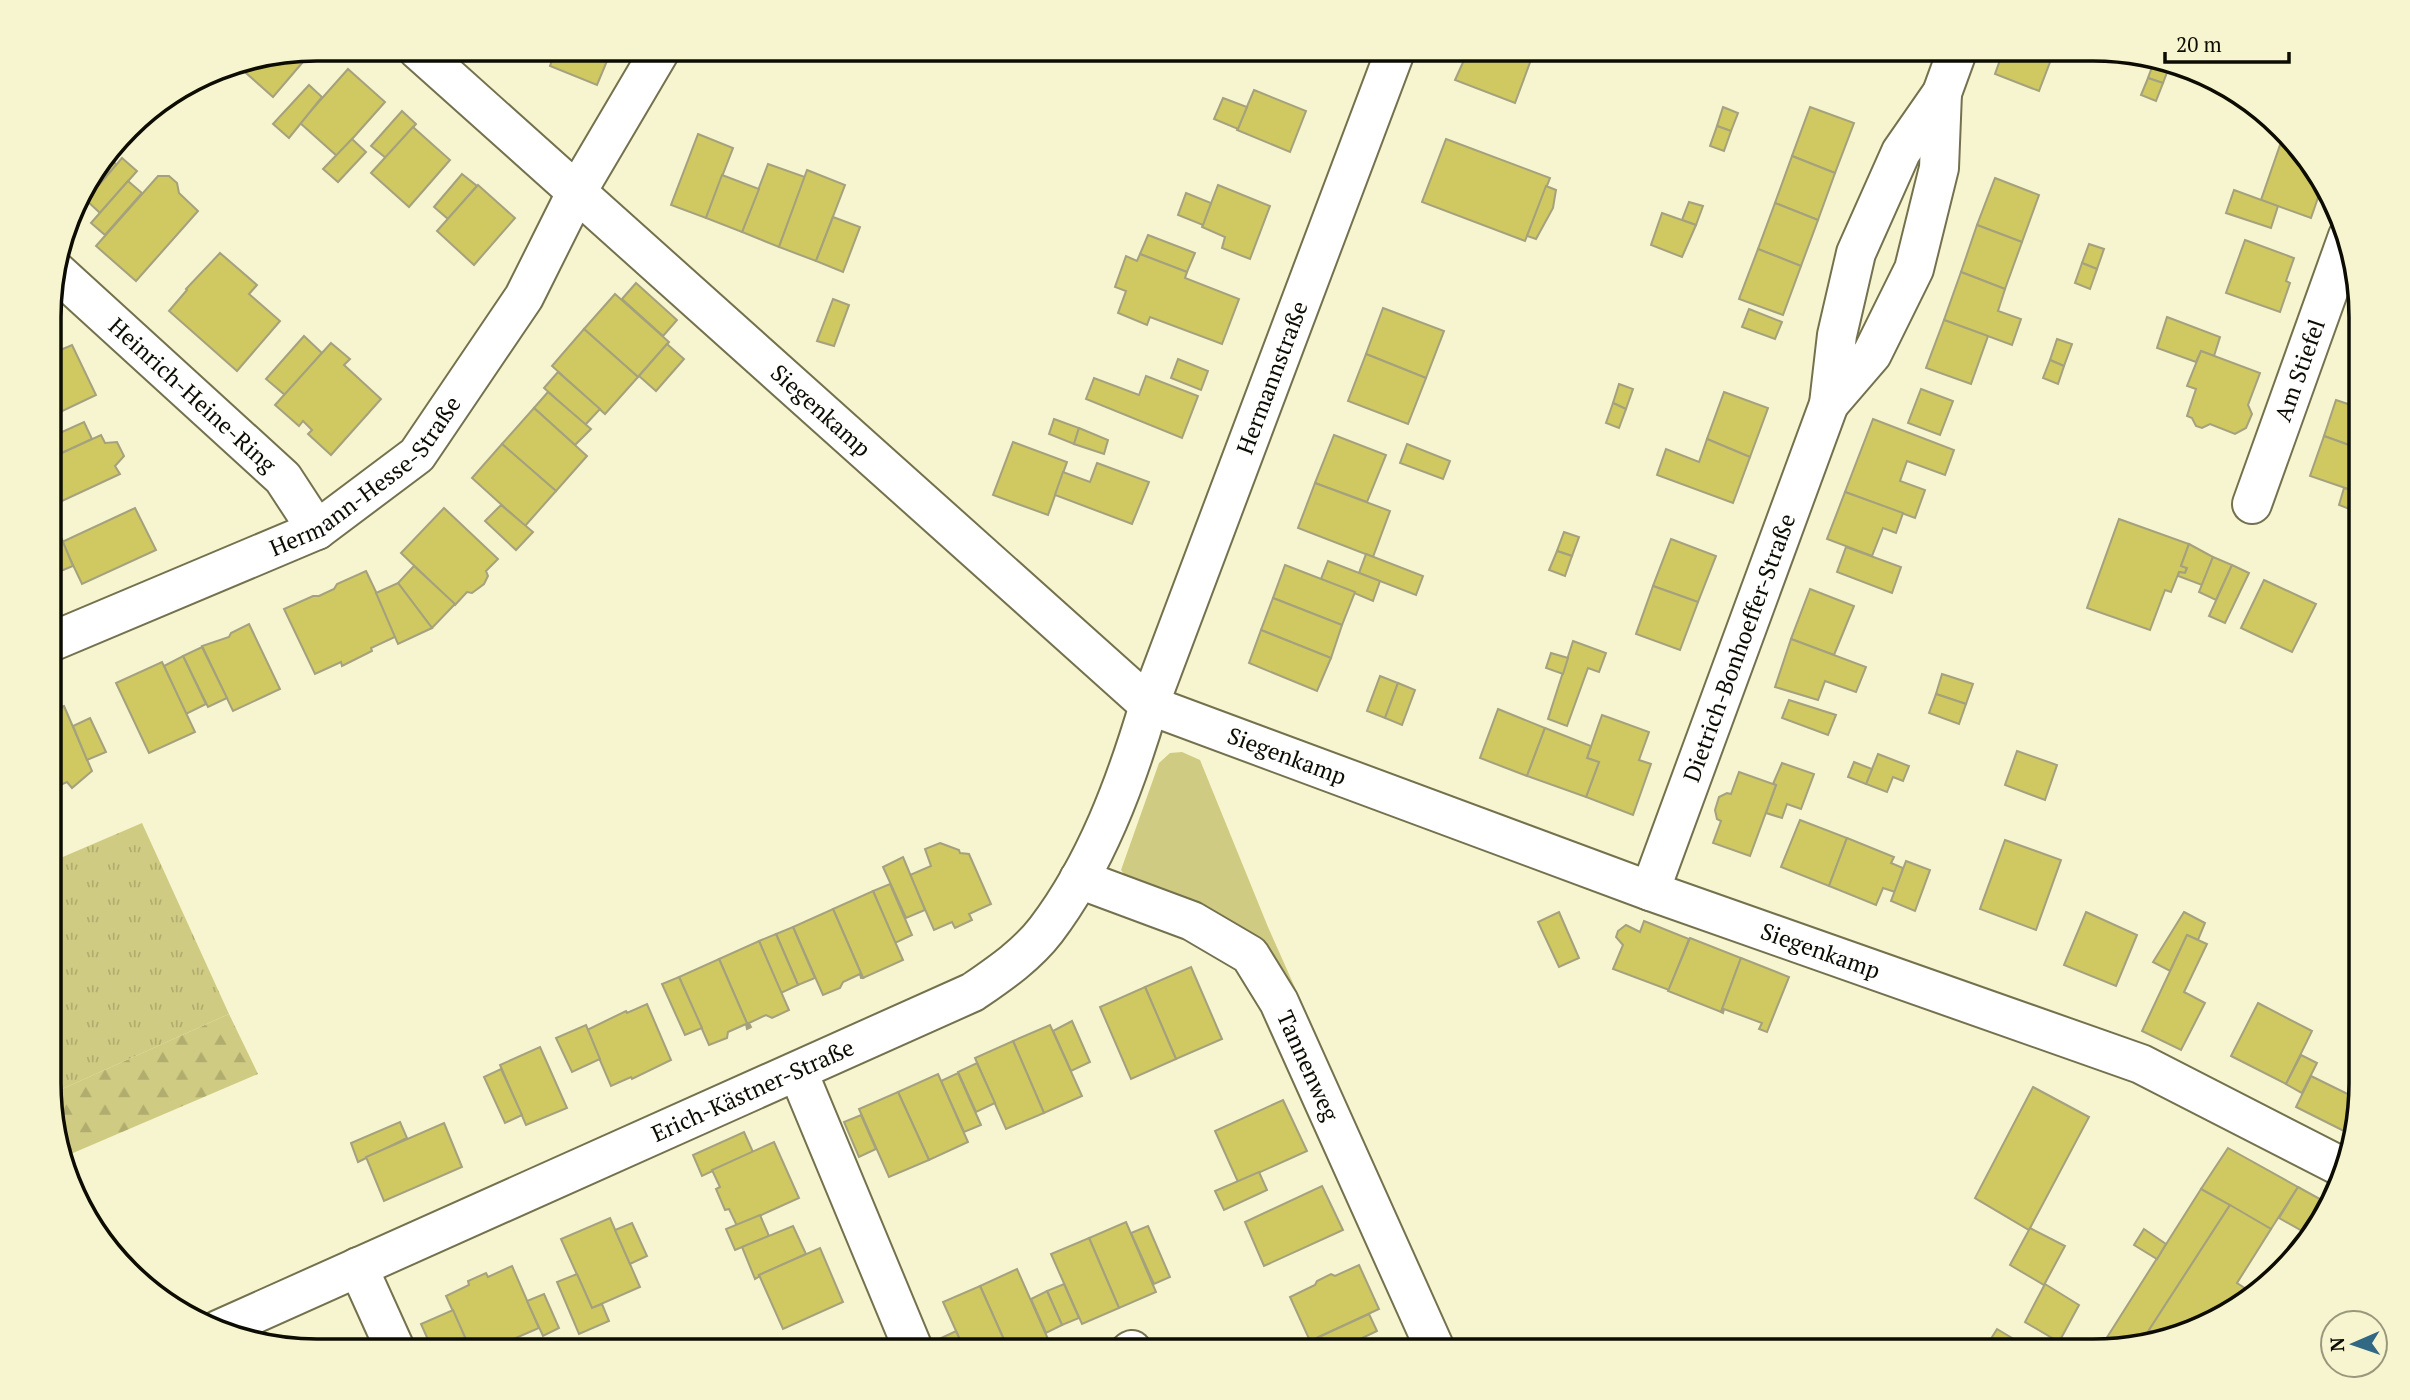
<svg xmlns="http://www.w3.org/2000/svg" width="2410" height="1400" viewBox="0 0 2410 1400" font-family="'PT Serif',serif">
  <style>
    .green { fill: #d0cb82 }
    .forest { fill: url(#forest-firs) }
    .park { fill: url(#park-tufts) }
    .building { fill: #d0c860; stroke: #a4a17e; stroke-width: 2 }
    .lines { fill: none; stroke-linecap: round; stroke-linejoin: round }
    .minor-casing { stroke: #74714f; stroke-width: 42 }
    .minor { stroke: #fff; stroke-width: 38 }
    .labels { text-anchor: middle; stroke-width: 5; stroke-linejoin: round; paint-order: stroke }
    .street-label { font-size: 23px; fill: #0d0c02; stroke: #f7f5cf }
    .rim { fill: none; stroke: #0d0c02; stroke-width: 3.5 }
  </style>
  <defs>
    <pattern id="forest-firs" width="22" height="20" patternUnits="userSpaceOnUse" patternTransform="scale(1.75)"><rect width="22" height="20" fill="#d0cb82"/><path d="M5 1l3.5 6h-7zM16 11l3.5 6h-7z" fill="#b1ad6f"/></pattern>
    <pattern id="park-tufts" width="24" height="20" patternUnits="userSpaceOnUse" patternTransform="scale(1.75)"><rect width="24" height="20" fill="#d0cb82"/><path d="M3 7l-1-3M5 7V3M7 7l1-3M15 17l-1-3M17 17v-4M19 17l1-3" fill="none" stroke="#b1ad6f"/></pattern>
  </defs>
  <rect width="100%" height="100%" fill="#f7f5cf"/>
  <polygon class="green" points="1182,752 1200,760 1268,927 1333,1073 1316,1062 1261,950 1212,909 1133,885 1121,870 1159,763 1170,753"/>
  <polygon class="forest" points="229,1014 258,1074 66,1156 51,1118 51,1094"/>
  <polygon class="park" points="142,823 229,1014 51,1094 51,862"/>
  <g class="building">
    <polygon points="314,49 273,97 237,65"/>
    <polygon points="556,49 612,49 597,85 550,66"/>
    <polygon points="1309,49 1330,49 1327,56"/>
    <polygon points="1469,49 1535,49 1515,103 1455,80"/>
    <polygon points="2004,49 2055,49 2039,91 1995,74"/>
    <polygon points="2155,59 2171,62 2163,83 2148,78"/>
    <polygon points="348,69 385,102 337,156 300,123"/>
    <polygon points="2148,78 2163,83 2156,101 2141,95"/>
    <polygon points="309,85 322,97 289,138 273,124"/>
    <polygon points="1254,90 1306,111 1290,152 1237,130"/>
    <polygon points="1223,98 1247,107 1238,129 1214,119"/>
    <polygon points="1723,107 1738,113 1731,131 1717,126"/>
    <polygon points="1810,107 1854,123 1835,173 1792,156"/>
    <polygon points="402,111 416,124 386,158 371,146"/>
    <polygon points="1717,126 1731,131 1724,151 1710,146"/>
    <polygon points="413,127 450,160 409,207 371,173"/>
    <polygon points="698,134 733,148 706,218 671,205"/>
    <polygon points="352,139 366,152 338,182 323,169"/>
    <polygon points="1446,139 1550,178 1525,241 1422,202"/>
    <polygon points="2280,145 2298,152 2316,168 2323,183 2311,218 2261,200"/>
    <polygon points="1792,156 1835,173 1818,220 1775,203"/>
    <polygon points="108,157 117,165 71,217 77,198"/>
    <polygon points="122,158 137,171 100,213 86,200"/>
    <polygon points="768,164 805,177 779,247 742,232"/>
    <polygon points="807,170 845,185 816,261 779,247"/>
    <polygon points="462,174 477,186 448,219 434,207"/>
    <polygon points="722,175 759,189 742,232 706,218"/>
    <polygon points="158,176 169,176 177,183 179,193 198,211 136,281 96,246"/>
    <polygon points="1995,178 2039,195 2022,242 1977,225"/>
    <polygon points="128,181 142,193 105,235 91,223"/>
    <polygon points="478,185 515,218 474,265 437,231"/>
    <polygon points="1218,185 1270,206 1250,259 1222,248 1225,237 1202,227"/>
    <polygon points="1546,186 1556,190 1553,208 1536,239 1527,236"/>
    <polygon points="2234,190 2278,206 2271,228 2226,213"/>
    <polygon points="1186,193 1211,203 1203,225 1178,215"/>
    <polygon points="1689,202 1703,206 1696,225 1682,220"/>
    <polygon points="1775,203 1818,220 1801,266 1758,249"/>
    <polygon points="1662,213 1696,225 1682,257 1651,245"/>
    <polygon points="833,217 860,227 843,272 816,261"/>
    <polygon points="1977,225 2022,242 2005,289 1961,272"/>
    <polygon points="1148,235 1195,253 1187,272 1140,254"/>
    <polygon points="2245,240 2294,258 2286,281 2290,283 2280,312 2226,293"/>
    <polygon points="2089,244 2104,249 2097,269 2082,263"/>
    <polygon points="1758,249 1801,266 1783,315 1739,299"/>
    <polygon points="220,253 257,285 249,294 280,321 237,371 169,311 187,290 186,289"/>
    <polygon points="1140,254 1187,272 1185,278 1239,299 1222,344 1150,317 1147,325 1118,313 1126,291 1115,287 1126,256 1137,261"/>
    <polygon points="2082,263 2097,269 2090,289 2075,283"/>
    <polygon points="1961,272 2005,289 1998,311 2021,319 2012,345 1944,320"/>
    <polygon points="636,283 677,320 663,336 622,299"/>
    <polygon points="615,294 669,342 638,377 584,329"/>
    <polygon points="833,299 849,305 834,346 817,341"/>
    <polygon points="1383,308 1444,331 1426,378 1366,354"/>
    <polygon points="1749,309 1782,322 1775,339 1742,327"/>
    <polygon points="2167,317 2220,337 2214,356 2201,351 2196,362 2157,348"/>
    <polygon points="1944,320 1988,336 1971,384 1926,368"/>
    <polygon points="584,329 638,377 605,414 552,366"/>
    <polygon points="2360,333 2360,367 2350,363"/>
    <polygon points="304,336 322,353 285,395 266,379"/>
    <polygon points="2057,339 2072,344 2064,366 2050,360"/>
    <polygon points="331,343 350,359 344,365 381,399 331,455 308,434 312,430 303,421 299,426 275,405"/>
    <polygon points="667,344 684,359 656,391 639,376"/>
    <polygon points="72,345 96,395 54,415 51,410 51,354"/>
    <polygon points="2201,351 2260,373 2248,405 2252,414 2246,428 2235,434 2210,424 2202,428 2196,426 2192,418 2187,416 2196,389 2187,386"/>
    <polygon points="1366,354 1426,378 1408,424 1348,401"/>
    <polygon points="1178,359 1208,371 1201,390 1171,378"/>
    <polygon points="2050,360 2064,366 2058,384 2043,378"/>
    <polygon points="558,372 600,409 585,425 544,388"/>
    <polygon points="1146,376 1198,396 1182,438 1086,399 1094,378 1139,395"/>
    <polygon points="1619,384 1633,389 1626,409 1613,403"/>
    <polygon points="1921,389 1953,401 1940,435 1908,423"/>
    <polygon points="548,392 591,429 575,445 534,408"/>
    <polygon points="1724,392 1768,408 1750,457 1707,439"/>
    <polygon points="2336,400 2360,408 2360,449 2324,436"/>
    <polygon points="1613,403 1626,409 1619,428 1606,423"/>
    <polygon points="534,408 587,456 556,491 502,444"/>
    <polygon points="1054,419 1079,428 1074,444 1049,434"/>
    <polygon points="1873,419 1954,450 1945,475 1907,461 1900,481 1925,490 1915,518 1845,492"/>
    <polygon points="84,422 92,439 51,458 51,437"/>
    <polygon points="1079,428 1108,440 1104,454 1074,444"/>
    <polygon points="101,435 105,443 117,442 124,456 115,466 120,474 60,502 56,494 51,495 51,458"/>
    <polygon points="1334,435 1386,455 1367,502 1315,483"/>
    <polygon points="2324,436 2360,449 2360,493 2310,476"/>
    <polygon points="1707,439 1750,457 1733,503 1657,475 1666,449 1699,462"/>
    <polygon points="1013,442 1067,462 1048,515 993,495"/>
    <polygon points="502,444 556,491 525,526 472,478"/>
    <polygon points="1407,444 1450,461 1443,479 1400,463"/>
    <polygon points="1097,463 1149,482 1132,524 1055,495 1063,472 1090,482"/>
    <polygon points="1315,483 1390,511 1373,557 1298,528"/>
    <polygon points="2344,488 2360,493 2360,513 2339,505"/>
    <polygon points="1845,492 1903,513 1896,533 1883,528 1872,556 1827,539"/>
    <polygon points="501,505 533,532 516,550 485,521"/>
    <polygon points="135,508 156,550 82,584 62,542"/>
    <polygon points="444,508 498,559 486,571 488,576 484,584 472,593 467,592 455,605 401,553"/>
    <polygon points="2119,519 2189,544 2181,566 2187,568 2185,573 2179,572 2171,592 2165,590 2150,630 2087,608"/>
    <polygon points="56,525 73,566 56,573 51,564 51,527"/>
    <polygon points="1564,532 1579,537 1572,556 1557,551"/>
    <polygon points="1671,539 1716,556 1698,602 1653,586"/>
    <polygon points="2189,544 2213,557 2202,585 2178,576 2179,572 2185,573 2187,568 2181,566"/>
    <polygon points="1846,547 1901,567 1892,593 1837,572"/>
    <polygon points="1557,551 1572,556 1565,576 1549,570"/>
    <polygon points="1366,554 1423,576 1416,595 1359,573"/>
    <polygon points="2213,557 2232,565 2216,600 2199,592"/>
    <polygon points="1328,561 1380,581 1373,601 1321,579"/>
    <polygon points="1285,565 1355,592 1342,625 1273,598"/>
    <polygon points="2232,565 2249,573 2225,623 2209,616"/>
    <polygon points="414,566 455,604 432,628 398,583"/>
    <polygon points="366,571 397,636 371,648 372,651 342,666 341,662 315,674 284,609 313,596 319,596 334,589 337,584"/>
    <polygon points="2264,580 2316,604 2292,652 2241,628"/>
    <polygon points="398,583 432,628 398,644 376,593"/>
    <polygon points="1653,586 1698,602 1680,650 1636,634"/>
    <polygon points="1810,589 1854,606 1834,655 1791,639"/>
    <polygon points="1273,598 1342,625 1331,658 1261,630"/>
    <polygon points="249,624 280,689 233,711 202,646 229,637 231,633"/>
    <polygon points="1261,630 1331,658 1317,691 1249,663"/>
    <polygon points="1791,639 1866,667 1856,692 1825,681 1818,700 1775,687"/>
    <polygon points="1573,641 1606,653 1599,672 1588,668 1567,726 1548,719"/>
    <polygon points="202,647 227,698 208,707 183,656"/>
    <polygon points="1551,653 1568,658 1563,674 1546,668"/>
    <polygon points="183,656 206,704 186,714 164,666"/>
    <polygon points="162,662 195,732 149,753 116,683"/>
    <polygon points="1942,674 1973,684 1966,704 1936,694"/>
    <polygon points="1380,676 1398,683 1385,718 1367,711"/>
    <polygon points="1398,683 1415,690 1402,725 1385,718"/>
    <polygon points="1936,694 1966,704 1959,724 1929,713"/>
    <polygon points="1789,700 1836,715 1828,735 1782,718"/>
    <polygon points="64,706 92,771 72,788 67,782 51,789 51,711"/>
    <polygon points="1498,709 1545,728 1527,776 1480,758"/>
    <polygon points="1602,715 1649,732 1639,760 1651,764 1633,815 1586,797 1599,762 1587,758"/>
    <polygon points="90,718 106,752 87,760 73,726"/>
    <polygon points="1545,728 1591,746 1587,758 1599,762 1586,797 1527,776"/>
    <polygon points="2017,751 2057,765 2045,800 2005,785"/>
    <polygon points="1878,754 1909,766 1903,781 1893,777 1887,792 1866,784"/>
    <polygon points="1854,762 1872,769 1866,784 1848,777"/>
    <polygon points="1782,763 1814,774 1801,809 1787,804 1782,818 1766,813 1776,785 1773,784"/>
    <polygon points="1739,772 1776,785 1750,856 1713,843 1721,821 1717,819 1715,810 1719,797 1727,793 1731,794"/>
    <polygon points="1800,820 1847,838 1829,886 1781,867"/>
    <polygon points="1847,838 1894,857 1891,863 1903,868 1895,892 1883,888 1876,905 1829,886"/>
    <polygon points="2005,840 2061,860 2036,930 1980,909"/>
    <polygon points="940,843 959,850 960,853 969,854 991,904 969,914 972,920 955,928 952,922 934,930 910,875 931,866 925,849"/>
    <polygon points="903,857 925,910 906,918 883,867"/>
    <polygon points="1906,861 1930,870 1915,911 1891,901"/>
    <polygon points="890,884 912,935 895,943 873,891"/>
    <polygon points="873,891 903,960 863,978 833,909"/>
    <polygon points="833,909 863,978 861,978 860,974 843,982 840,988 823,995 793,927"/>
    <polygon points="1559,912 1579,958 1559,967 1538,922"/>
    <polygon points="2086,912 2137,935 2116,986 2064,965"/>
    <polygon points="2184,912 2205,923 2198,940 2187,935 2170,971 2153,962"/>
    <polygon points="1644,921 1689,939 1669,990 1613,969 1623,945 1616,937 1618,931 1626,925 1640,932"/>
    <polygon points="793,927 815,978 798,985 776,934"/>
    <polygon points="776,934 798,985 781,993 759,941"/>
    <polygon points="2187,935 2207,944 2184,992 2205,1003 2181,1050 2142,1031"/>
    <polygon points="1690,938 1741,958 1721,1012 1668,991"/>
    <polygon points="759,941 789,1010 772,1018 766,1015 749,1023 751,1027 749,1028 719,959"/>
    <polygon points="1741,958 1789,977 1767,1032 1759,1029 1762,1023 1724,1009 1723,1013 1721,1012"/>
    <polygon points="719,959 749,1028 747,1029 746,1024 728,1032 727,1038 709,1045 679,977"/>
    <polygon points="1191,967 1222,1039 1176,1059 1145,987"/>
    <polygon points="679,977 702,1028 685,1035 662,984"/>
    <polygon points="1145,987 1176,1059 1131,1079 1100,1007"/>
    <polygon points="2258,1003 2312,1031 2286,1084 2231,1056"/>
    <polygon points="647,1004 671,1060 632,1079 631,1077 611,1086 587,1030 626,1011 627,1013"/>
    <polygon points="1072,1021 1090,1062 1071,1071 1053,1031"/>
    <polygon points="586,1025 600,1059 572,1072 556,1038"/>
    <polygon points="1050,1025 1082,1096 1044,1113 1013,1041"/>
    <polygon points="1013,1041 1044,1113 1006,1129 975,1058"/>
    <polygon points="540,1047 567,1108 526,1125 500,1065"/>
    <polygon points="2301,1055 2317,1063 2302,1093 2286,1084"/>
    <polygon points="977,1063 995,1103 976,1112 958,1072"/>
    <polygon points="501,1069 522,1115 505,1123 484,1077"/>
    <polygon points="958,1073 981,1125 964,1132 941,1081"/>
    <polygon points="938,1074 968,1142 929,1160 898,1092"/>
    <polygon points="2311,1076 2360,1100 2350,1134 2296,1107"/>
    <polygon points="2033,1087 2089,1117 2029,1230 1975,1198"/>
    <polygon points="898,1092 929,1160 889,1177 859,1109"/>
    <polygon points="1283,1100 1307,1151 1238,1182 1215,1131"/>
    <polygon points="861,1115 876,1149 859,1157 844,1122"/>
    <polygon points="400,1122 407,1138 358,1162 351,1143"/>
    <polygon points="444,1123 462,1167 384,1201 366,1157"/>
    <polygon points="744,1132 753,1152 702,1176 693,1155"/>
    <polygon points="774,1142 799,1198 737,1226 729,1209 725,1210 716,1189 720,1187 712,1170"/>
    <polygon points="2228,1148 2298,1187 2271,1229 2201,1189"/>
    <polygon points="1259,1172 1267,1190 1224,1210 1215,1191"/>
    <polygon points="1322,1186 1343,1230 1264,1266 1245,1222"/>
    <polygon points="2298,1187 2329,1204 2325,1217 2311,1236 2279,1218"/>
    <polygon points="2201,1189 2230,1205 2142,1341 2110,1350 2099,1350"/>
    <polygon points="2230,1205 2271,1229 2237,1283 2254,1294 2227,1315 2158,1336 2149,1330"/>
    <polygon points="760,1215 769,1236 735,1250 726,1229"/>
    <polygon points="610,1218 640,1287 592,1308 561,1239"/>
    <polygon points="1126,1222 1156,1292 1119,1308 1089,1238"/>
    <polygon points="632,1223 647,1256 630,1264 615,1230"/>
    <polygon points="793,1226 806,1254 759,1275 760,1276 755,1279 742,1247"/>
    <polygon points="1148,1226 1170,1277 1154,1284 1131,1233"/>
    <polygon points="2030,1228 2065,1246 2044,1285 2010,1265"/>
    <polygon points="2144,1229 2166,1244 2157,1259 2134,1245"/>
    <polygon points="1089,1238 1119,1308 1082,1324 1051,1254"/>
    <polygon points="820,1248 843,1302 783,1329 759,1275"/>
    <polygon points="1359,1265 1379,1309 1310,1341 1290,1297 1315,1285 1317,1281 1331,1274 1335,1276"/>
    <polygon points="512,1266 539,1328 486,1351 471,1351 446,1296 469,1285 468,1281 486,1273 488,1277"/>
    <polygon points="1017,1269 1048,1339 1022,1351 1009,1351 980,1286"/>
    <polygon points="577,1274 592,1308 602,1304 609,1321 579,1334 557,1282"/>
    <polygon points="1064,1284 1079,1318 1062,1325 1047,1291"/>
    <polygon points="2045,1284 2079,1305 2059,1342 2025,1322"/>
    <polygon points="980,1286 1009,1351 965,1351 943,1302"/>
    <polygon points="1047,1291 1062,1325 1046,1333 1031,1299"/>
    <polygon points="544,1294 559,1328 543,1336 527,1301"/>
    <polygon points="453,1310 471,1351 433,1351 421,1324"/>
    <polygon points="1369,1314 1377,1331 1335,1351 1326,1351 1319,1337"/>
    <polygon points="1997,1329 2032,1350 1984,1350"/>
    <polygon points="956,1331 965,1351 944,1351 939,1339"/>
  </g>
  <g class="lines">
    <defs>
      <g id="minor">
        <path id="s1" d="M417,49L1149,705L1650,891L2141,1064L2340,1166"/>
        <path id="s2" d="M55,270L283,478L317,530"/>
        <polyline points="1829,404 1872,354 1914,269 1939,168 1942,93"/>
        <path id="s3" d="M2252,504L2348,236"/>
        <path id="s4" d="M51,642L317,530L417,455L524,297L576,193L661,49"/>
        <path id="s5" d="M1079,879L1192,921L1250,955L1279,1002L1436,1351"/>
        <path id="s6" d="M1650,891L1829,404L1837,335L1856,253L1901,152L1942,93L1958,49"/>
        <polyline points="798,1072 914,1351"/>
        <polyline points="358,1267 396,1351"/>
        <path id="s7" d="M218,1330L973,992C999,974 1026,956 1046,930C1096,864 1126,783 1149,705L1396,49"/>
        <polyline points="1130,1351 1132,1350"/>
      </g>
    </defs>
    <use href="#minor" class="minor-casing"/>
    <use href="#minor" class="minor"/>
  </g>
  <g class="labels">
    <g class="street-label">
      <text dy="8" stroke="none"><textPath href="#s3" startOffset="142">Am Stiefel</textPath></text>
      <text dy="8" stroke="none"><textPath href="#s7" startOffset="1522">Hermannstraße</textPath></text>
      <text dy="8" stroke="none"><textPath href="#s2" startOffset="186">Heinrich-Heine-Ring</textPath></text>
      <text dy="8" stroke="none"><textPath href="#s1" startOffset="542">Siegenkamp</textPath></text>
      <text dy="8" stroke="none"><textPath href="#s4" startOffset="360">Hermann-Hesse-Straße</textPath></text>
      <text dy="8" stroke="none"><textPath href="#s6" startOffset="259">Dietrich-Bonhoeffer-Straße</textPath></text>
      <text dy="8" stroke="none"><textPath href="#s1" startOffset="1130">Siegenkamp</textPath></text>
      <text dy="8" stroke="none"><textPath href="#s1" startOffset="1698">Siegenkamp</textPath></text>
      <text dy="8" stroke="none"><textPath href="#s5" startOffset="313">Tannenweg</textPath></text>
      <text dy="8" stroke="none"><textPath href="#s7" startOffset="586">Erich-Kästner-Straße</textPath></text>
    </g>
  </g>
  <path d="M0 0H2410V1400H0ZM317 61H2093A256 256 0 0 1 2349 317V1083A256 256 0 0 1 2093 1339H317A256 256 0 0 1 61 1083V317A256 256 0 0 1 317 61Z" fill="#f7f5cf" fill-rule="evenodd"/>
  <path class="rim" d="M317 61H2093A256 256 0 0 1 2349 317V1083A256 256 0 0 1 2093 1339H317A256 256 0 0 1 61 1083V317A256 256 0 0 1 317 61Z"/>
  <g transform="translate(2354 1344) rotate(268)"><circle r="33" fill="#f7f5cf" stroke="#99987d" stroke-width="2"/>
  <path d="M0-5L12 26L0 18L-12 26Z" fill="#316883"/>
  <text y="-10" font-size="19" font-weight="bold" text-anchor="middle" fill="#0d0c02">N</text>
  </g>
  <path d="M2165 52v10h124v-10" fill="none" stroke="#0d0c02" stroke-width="3.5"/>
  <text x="2176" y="52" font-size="21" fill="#0d0c02" stroke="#f7f5cf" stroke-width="5" paint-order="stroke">20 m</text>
</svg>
